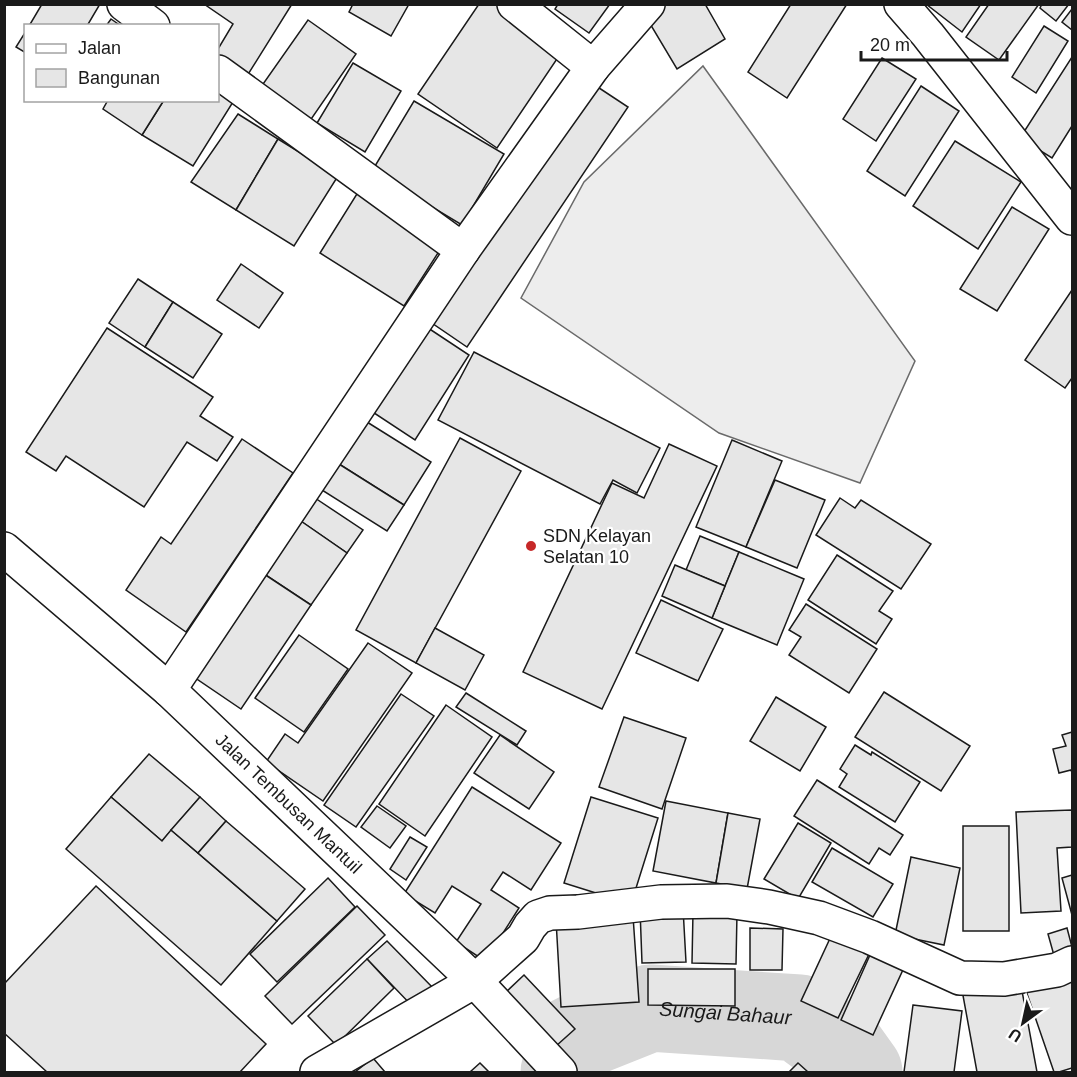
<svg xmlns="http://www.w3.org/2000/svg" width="1077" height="1077" viewBox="0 0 1077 1077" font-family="Helvetica,sans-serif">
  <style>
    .built { fill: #ededed; stroke: #6a6a6a; stroke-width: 1.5 }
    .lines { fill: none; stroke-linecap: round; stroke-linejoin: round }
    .river { stroke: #d7d7d7; stroke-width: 87 }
    .building { fill: #e6e6e6; stroke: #1a1a1a; stroke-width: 1.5 }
    .minor-casing { stroke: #1a1a1a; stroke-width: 36 }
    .minor { stroke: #fff; stroke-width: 33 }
    .poi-dot { fill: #c62828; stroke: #fff; stroke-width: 2 }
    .labels { text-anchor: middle; stroke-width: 4.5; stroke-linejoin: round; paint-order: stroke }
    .poi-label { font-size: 18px; fill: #1a1a1a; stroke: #fff; text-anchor: start }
    .street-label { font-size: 18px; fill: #1a1a1a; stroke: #fff }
    .water-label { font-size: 20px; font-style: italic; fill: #1a1a1a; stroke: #fff }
  </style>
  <rect width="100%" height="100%" fill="#fff"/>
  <polygon class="built" points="703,66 915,361 860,483 719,433 521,298 584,182"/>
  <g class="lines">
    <path class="river" id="s1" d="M564,1072L575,1038L650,1008L799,1018L844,1051L859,1072"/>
  </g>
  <g class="building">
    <polygon points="42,4 100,4 87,26 29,26"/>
    <polygon points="204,4 292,4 247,76 218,57 218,49 233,24"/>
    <polygon points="353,4 409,4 391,36 349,12"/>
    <polygon points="479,4 496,4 563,50 497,148 418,94"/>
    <polygon points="558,4 610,4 589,33 555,9"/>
    <polygon points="667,4 705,4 725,39 677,69 646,17"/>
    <polygon points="791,4 847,4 787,98 748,72"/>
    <polygon points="926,4 981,4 962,32"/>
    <polygon points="989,4 1039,4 999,60 966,37"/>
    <polygon points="1042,4 1069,4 1056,21 1040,8"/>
    <polygon points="1072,9 1072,30 1062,22"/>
    <polygon points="111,19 121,26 106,26"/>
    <polygon points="308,20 356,54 305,128 256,94"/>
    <polygon points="1044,26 1068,41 1036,93 1012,77"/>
    <polygon points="26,31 26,53 16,47"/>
    <polygon points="1072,57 1072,126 1052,158 1020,138"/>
    <polygon points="882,58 916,79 876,141 843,119"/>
    <polygon points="353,63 401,91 365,152 317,123"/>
    <polygon points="587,80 628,107 467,347 426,319"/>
    <polygon points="921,86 959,111 905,196 867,171"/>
    <polygon points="218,92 233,102 193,166 142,135 164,100 218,100"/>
    <polygon points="108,100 164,100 142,135 103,109"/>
    <polygon points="414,101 504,154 462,225 372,171"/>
    <polygon points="238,114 278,139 236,210 191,182"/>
    <polygon points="278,139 338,176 294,246 236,210"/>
    <polygon points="955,141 1021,182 978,249 913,206"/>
    <polygon points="360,189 445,242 404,306 320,253"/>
    <polygon points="1012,207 1049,229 997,311 960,289"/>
    <polygon points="241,264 283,293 259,328 217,300"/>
    <polygon points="138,279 173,302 145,347 109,323"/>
    <polygon points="1072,290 1072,378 1065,388 1025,360"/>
    <polygon points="173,302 222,334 193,378 145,347"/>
    <polygon points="419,322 469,355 415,440 365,407"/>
    <polygon points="107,328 213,397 200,416 233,437 217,461 187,442 144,507 66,456 56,471 26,452"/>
    <polygon points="474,352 660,448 637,493 613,480 600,504 438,420"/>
    <polygon points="359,417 431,462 404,505 331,459"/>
    <polygon points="460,438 521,471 416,663 356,630"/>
    <polygon points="242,439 293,473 186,632 126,590 161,537 171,544"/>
    <polygon points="732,440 782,461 746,547 696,527"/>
    <polygon points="669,444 717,466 602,709 523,672 612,483 644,498"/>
    <polygon points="331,459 404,505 387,531 314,485"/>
    <polygon points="775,480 825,500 797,568 746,547"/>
    <polygon points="309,494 363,530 347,553 295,517"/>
    <polygon points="840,498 855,508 861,500 931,544 901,589 816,535"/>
    <polygon points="295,517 347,553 311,605 258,570"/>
    <polygon points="700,536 739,552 725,586 686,570"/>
    <polygon points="739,552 804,579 777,645 712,618"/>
    <polygon points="837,555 893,591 879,611 892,619 876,644 808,600"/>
    <polygon points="675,565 725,586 712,618 662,596"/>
    <polygon points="258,570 311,605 241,709 188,673"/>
    <polygon points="661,600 723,629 698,681 636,653"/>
    <polygon points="806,604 877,649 849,693 789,655 801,637 789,630"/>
    <polygon points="435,628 484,655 465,690 416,663"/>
    <polygon points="299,635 348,669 304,732 255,698"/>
    <polygon points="368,643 412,673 323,801 266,762 285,734 298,743"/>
    <polygon points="884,692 970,746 941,791 855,737"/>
    <polygon points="466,693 526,731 517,745 456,707"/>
    <polygon points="401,694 434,716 356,827 324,805"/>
    <polygon points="776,697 826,727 800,771 750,741"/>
    <polygon points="446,705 492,737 425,836 379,804"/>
    <polygon points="624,717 686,738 662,809 599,787"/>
    <polygon points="1072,732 1072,773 1071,770 1059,773 1053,749 1066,746 1062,735"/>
    <polygon points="500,735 554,772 529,809 474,773"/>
    <polygon points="855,745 871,755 872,752 920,782 895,822 839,787 847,774 840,769"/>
    <polygon points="149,754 200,797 162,841 111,797"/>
    <polygon points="817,780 903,835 890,855 879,848 869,864 794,816"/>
    <polygon points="472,787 561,843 531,890 503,872 491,890 519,908 485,961 456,942 481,904 452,886 435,913 404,894"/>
    <polygon points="111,797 162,841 171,830 277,921 221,985 66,849"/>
    <polygon points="200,797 226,821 198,853 171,830"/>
    <polygon points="591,797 658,818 631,904 564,883"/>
    <polygon points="666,801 728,813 716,883 653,871"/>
    <polygon points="377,806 406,826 390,848 361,827"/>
    <polygon points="1072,810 1072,847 1057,848 1061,911 1021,913 1016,812"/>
    <polygon points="728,813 760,819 747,889 716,883"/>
    <polygon points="226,821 305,889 277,921 198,853"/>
    <polygon points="798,823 831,843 798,899 764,879"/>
    <rect x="963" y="826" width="46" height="105"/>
    <polygon points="410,837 427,847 406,880 390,869"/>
    <polygon points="832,848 893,884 873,917 812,882"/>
    <polygon points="911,857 960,868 944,945 895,935"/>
    <polygon points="1072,875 1072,915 1062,878"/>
    <polygon points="328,878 355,907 277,982 250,954"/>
    <polygon points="96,886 266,1044 240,1072 47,1072 4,1033 4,984"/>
    <polygon points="357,906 385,935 292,1024 265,996"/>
    <polygon points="683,908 686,962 642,963 640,909"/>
    <polygon points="693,912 737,913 736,964 692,963"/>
    <polygon points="633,916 639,1002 561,1007 556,920"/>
    <polygon points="750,928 783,929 782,970 750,970"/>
    <polygon points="1067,928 1072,947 1055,959 1048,934"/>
    <polygon points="833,932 871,950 838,1018 801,1001"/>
    <polygon points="387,941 435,990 416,1010 367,959"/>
    <polygon points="874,946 907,961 873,1035 841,1020"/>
    <polygon points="367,959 394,988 336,1045 308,1016"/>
    <polygon points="648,969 735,969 735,1006 648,1005"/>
    <polygon points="524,975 575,1029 556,1046 505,993"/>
    <polygon points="1072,975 1072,1068 1059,1072 1054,1072 1023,982"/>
    <polygon points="1020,980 1037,1072 977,1072 962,990"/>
    <polygon points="913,1005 962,1011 954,1072 904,1072"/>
    <polygon points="373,1058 385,1072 355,1072"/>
    <polygon points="480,1063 489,1072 470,1072"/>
    <polygon points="798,1063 808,1072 789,1072"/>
  </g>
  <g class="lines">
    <defs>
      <g id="minor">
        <polyline points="124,4 153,26"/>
        <polyline points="514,4 593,67 648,4"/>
        <polyline points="901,4 928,35 1072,218"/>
        <polyline points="463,250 593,67"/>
        <path id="s2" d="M4,549L169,690L475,981L560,1072"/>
        <polyline points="169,690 463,250 218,72"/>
        <polyline points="317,1072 475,981 523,938 530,926 538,917 550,913 578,912 661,902 727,901 769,907 819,918 870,937 960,978 1004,979 1057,970 1072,963"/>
      </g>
    </defs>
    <use href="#minor" class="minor-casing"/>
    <use href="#minor" class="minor"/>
  </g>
  <circle class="poi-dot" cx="531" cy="546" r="6"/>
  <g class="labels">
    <g class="poi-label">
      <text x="543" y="542">SDN Kelayan<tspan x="543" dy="21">Selatan 10</tspan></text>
    </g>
    <g class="street-label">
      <text dy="6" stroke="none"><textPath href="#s2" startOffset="382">Jalan Tembusan Mantuil</textPath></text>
    </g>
    <g class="water-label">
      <text dy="7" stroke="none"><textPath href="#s1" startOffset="192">Sungai Bahaur</textPath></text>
    </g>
  </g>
  <rect width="1077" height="1077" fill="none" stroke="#1a1a1a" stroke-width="12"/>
  <rect x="24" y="24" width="195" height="78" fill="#ffffff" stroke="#a3a3a3" stroke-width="1.5"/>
  <rect x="36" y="44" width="30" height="9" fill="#ffffff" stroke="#a3a3a3" stroke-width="1.5"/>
  <text x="78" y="54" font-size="18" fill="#1a1a1a">Jalan</text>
  <rect x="36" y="69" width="30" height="18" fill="#e6e6e6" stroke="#a3a3a3" stroke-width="1.5"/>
  <text x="78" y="84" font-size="18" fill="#1a1a1a">Bangunan</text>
  <g transform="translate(1023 1023) rotate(213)" stroke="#ffffff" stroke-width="4.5" paint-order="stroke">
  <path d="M0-4.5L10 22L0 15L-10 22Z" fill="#1a1a1a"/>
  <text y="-9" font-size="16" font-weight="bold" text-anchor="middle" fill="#1a1a1a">U</text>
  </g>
  <path d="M861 51v9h146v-9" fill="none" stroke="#1a1a1a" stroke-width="3"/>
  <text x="870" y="51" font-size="18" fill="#1a1a1a" stroke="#ffffff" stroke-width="4.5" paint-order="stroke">20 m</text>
</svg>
